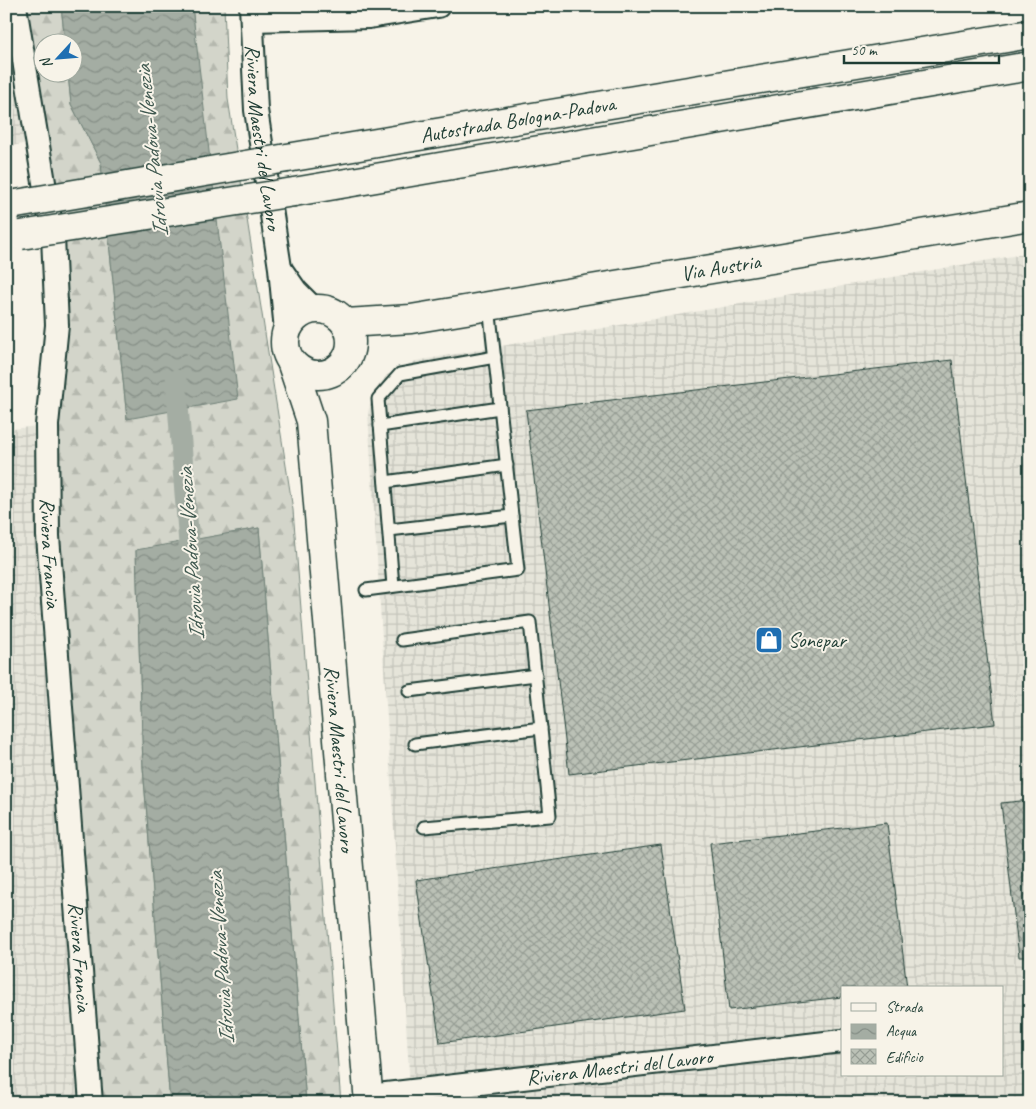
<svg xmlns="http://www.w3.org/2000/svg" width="1036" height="1109" viewBox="0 0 1036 1109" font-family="Caveat,sans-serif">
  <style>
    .industrial { fill: url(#industrial-grid); fill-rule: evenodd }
    .forest { fill: url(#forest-firs); stroke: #79897f }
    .water { fill: url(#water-waves); stroke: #6f8077 }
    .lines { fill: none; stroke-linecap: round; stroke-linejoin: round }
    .canal { stroke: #a4ada3; stroke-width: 21 }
    .building { fill: url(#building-cross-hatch); stroke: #1f3d34 }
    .lane-casing { stroke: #1f3d34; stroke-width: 15 }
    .street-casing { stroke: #1f3d34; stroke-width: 26 }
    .secondary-casing { stroke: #1f3d34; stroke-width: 31 }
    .highway-casing { stroke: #1f3d34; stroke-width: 31 }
    .lane { stroke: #f7f3e8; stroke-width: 11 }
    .street { stroke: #f7f3e8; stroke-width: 22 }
    .secondary { stroke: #f7f3e8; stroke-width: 28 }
    .highway { stroke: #f7f3e8; stroke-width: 28 }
    .highway-bridge-casing { stroke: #1f3d34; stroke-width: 31; stroke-linecap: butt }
    .highway-bridge { stroke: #f7f3e8; stroke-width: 28 }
    .labels { text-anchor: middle; stroke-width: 4; stroke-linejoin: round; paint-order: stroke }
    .street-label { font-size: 21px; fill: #1f3d34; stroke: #f7f3e8 }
    .poi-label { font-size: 21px; fill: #1f3d34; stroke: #f7f3e8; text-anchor: start }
    .water-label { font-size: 22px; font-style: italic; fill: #405950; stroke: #f7f3e8 }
  </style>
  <defs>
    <pattern id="industrial-grid" width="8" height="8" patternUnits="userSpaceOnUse" patternTransform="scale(1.25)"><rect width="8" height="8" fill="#e5e4d9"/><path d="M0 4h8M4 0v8" fill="none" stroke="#c4c4bb"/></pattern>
    <pattern id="forest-firs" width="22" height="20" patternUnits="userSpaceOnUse" patternTransform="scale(1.25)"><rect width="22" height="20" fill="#d3d5ca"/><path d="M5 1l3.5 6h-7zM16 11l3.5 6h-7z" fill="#b5b8ae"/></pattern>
    <pattern id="water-waves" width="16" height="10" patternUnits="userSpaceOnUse" patternTransform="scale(1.25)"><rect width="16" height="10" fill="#a4ada3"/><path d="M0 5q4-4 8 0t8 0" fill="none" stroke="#858e86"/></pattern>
    <pattern id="building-cross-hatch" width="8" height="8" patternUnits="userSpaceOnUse" patternTransform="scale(1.25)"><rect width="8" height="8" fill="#bbc1b6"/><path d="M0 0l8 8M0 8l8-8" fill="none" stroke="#979e95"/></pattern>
  </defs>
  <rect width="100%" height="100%" fill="#f7f3e8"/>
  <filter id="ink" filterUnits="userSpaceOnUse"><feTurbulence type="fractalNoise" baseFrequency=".02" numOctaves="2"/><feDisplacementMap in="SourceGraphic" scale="10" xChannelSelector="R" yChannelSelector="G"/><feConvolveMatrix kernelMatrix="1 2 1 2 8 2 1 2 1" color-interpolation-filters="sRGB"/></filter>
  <g filter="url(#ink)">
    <g class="industrial">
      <polygon points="6,6 42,140 6,147"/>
      <path d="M1030,253V1103H411L368,413L373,393L387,375L416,361ZM842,988H1002V1075H842Z"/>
      <polygon points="44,425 85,1103 6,1103 6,430"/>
    </g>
    <polygon class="forest" points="15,6 61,6 65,42 42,42 42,72 68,73 71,104 101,163 127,419 201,93 192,6 224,6 228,99 293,510 341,1103 306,1103 259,528 136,551 143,767 170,1103 94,1103 48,536 57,325"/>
    <g class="water">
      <polygon points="61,6 192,6 238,399 127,419 101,163 71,104 68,73 72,72 72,42 65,42"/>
      <polygon points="259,528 306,1103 170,1103 143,767 136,550"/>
    </g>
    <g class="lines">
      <polyline class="canal" points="176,380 191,569"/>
    </g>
    <g class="building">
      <polygon points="952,360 995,724 569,774 526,410"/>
      <polygon points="1030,800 1030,957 1019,957 1001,803"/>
      <polygon points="887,823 907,988 842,988 842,997 729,1010 710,843"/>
      <polygon points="661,845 685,1009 440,1043 416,880"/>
    </g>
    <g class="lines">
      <defs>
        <g id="lane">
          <polyline points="380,426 500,408"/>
          <polyline points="385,482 507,465"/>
          <polyline points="389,530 512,516"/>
          <polyline points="393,586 378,399 400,374 495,357"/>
          <polyline points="366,590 518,570 489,306"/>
          <polyline points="402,640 530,622 550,816 424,827"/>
          <polyline points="409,691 536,675"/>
          <polyline points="415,744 541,728"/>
        </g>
        <g id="street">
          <path id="s1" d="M15,6L53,237L57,325L47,425L48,536L91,1103"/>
          <path id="s2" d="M251,6L256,110L280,268L286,331"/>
          <polyline points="252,20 369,17 438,6"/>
          <polyline points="282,271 296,291 314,309"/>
          <path id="s3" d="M369,1096L842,1041"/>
        </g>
        <g id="secondary">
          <circle cx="318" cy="342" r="33"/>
          <path id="s4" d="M346,323L411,319L1030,216"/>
          <path id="s5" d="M292,364L311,421L369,1103"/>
        </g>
        <g id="highway">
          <path id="s6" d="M287,158L1030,34"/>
          <polyline points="294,192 1030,66"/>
        </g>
      </defs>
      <use href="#lane" class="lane-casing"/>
      <use href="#street" class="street-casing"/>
      <use href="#secondary" class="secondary-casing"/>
      <use href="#highway" class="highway-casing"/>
      <use href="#lane" class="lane"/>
      <use href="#street" class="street"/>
      <use href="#secondary" class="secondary"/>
      <use href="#highway" class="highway"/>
      <defs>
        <g id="highway-bridge">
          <polyline points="16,204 287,158"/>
          <polyline points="21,235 294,192"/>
        </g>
      </defs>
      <use href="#highway-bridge" class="highway-bridge-casing"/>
      <use href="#highway-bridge" class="highway-bridge"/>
    </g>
  </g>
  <defs>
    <symbol id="shop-square" viewBox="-11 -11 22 22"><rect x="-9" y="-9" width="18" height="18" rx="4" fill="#1f6fb2" stroke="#f7f3e8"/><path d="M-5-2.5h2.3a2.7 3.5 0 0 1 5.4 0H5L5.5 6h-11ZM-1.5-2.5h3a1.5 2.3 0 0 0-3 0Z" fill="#fff"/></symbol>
  </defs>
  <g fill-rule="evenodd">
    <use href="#shop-square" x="753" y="624" width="32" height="32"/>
  </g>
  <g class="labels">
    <g class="street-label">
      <text dy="7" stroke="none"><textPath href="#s6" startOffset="234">Autostrada Bologna-Padova</textPath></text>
      <text dy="7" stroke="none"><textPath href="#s2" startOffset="132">Riviera Maestri del Lavoro</textPath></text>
      <text dy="7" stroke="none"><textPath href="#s4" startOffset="379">Via Austria</textPath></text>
      <text dy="7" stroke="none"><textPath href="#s1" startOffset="551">Riviera Francia</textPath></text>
      <text dy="7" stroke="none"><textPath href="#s5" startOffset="399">Riviera Maestri del Lavoro</textPath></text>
      <text dy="7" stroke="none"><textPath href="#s1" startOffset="956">Riviera Francia</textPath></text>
      <text dy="7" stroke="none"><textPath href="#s3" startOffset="252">Riviera Maestri del Lavoro</textPath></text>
    </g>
    <g class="poi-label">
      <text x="788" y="647">Sonepar</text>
    </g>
    <g class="water-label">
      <text transform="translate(151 151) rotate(-96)" y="8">Idrovia Padova-Venezia</text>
      <text transform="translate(190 554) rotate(-94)" y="8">Idrovia Padova-Venezia</text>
      <text transform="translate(220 958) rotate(-94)" y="8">Idrovia Padova-Venezia</text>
    </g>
  </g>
  <rect width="1036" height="1109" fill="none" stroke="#f7f3e8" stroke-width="25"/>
  <rect x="12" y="12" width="1011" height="1084" fill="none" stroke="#1f3d34" stroke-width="2" filter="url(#ink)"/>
  <rect x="841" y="986" width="162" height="90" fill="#f7f3e8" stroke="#a1aaa0"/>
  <rect x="851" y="1003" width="25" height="8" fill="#f7f3e8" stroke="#a1aaa0"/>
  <text x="886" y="1012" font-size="15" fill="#1f3d34">Strada</text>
  <rect x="851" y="1024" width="25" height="15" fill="url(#water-waves)" stroke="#a1aaa0"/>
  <text x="886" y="1036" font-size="15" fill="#1f3d34">Acqua</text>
  <rect x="851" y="1049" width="25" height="15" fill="url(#building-cross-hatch)" stroke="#a1aaa0"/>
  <text x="886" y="1062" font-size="15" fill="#1f3d34">Edificio</text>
  <g transform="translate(58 58) rotate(244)"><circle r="24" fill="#f7f3e8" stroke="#a1aaa0"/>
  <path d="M0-4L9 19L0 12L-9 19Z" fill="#1f6fb2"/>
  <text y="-8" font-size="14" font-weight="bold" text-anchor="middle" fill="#1f3d34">N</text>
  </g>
  <path d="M844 55v8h155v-8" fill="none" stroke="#1f3d34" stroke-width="2.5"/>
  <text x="851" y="55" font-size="15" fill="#1f3d34" stroke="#f7f3e8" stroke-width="4" paint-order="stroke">50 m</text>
</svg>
